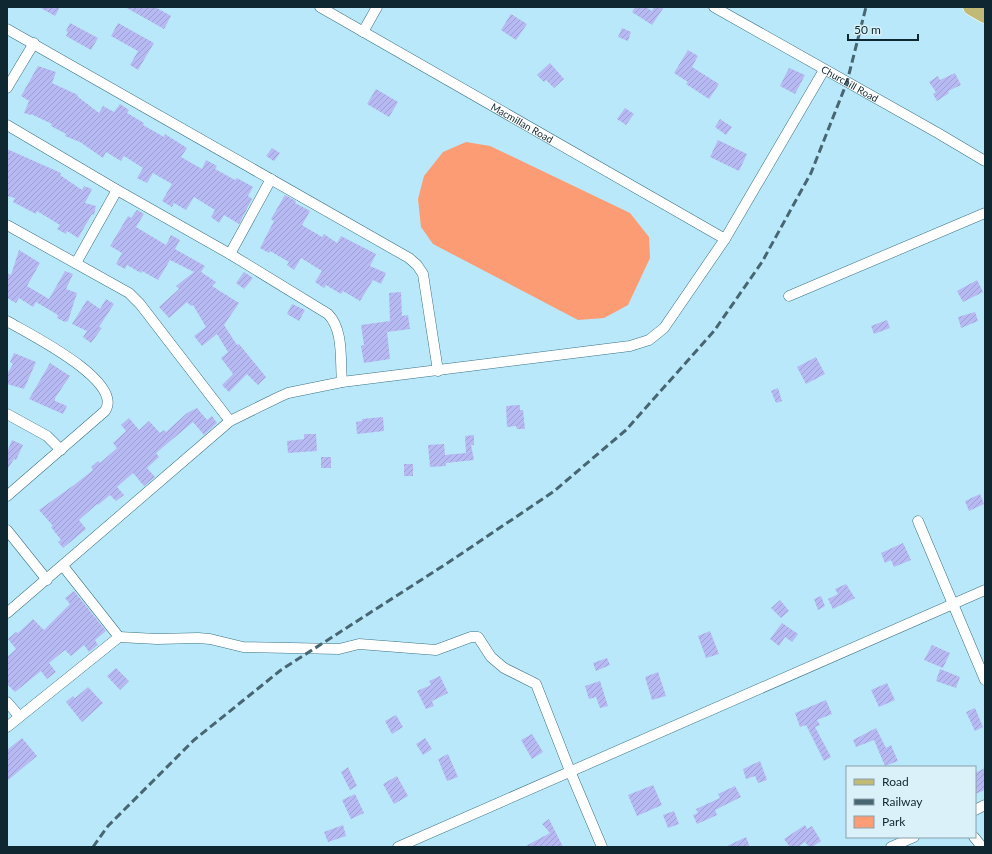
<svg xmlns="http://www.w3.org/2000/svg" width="992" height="854" viewBox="0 0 992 854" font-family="Lato,sans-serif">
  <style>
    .green { fill: #fb9c74 }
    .building { fill: url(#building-hatch) }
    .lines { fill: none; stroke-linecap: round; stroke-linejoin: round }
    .minor-casing { stroke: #397286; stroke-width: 11 }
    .primary-casing { stroke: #fff; stroke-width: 17 }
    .minor { stroke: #fff; stroke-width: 10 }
    .primary { stroke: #c1ba76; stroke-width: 16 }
    .rail { stroke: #476672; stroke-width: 3; stroke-dasharray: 8 4; stroke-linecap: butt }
    .labels { text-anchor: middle; stroke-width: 3; stroke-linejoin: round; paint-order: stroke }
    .street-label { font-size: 10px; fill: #0f2730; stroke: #daf1fa }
  </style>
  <defs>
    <pattern id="building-hatch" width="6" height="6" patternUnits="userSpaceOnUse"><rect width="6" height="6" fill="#b7b9f3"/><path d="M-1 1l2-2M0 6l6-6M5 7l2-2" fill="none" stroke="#9c9fd1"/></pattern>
  </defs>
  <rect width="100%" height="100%" fill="#b9e8fa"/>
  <polygon class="green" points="466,142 490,146 630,213 649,237 650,258 628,305 604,318 578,320 433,244 421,227 418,199 424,176 443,152"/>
  <g class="building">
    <polygon points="39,7 60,7 55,16"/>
    <polygon points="125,7 155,7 171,16 164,29"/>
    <polygon points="635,7 646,7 652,11 654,7 664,7 652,25 632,12"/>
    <polygon points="511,14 527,24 516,40 501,30"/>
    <polygon points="70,23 98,38 91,50 66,36 68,32 66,31"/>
    <polygon points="118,23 154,43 138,70 130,65 138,51 111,36"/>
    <polygon points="622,28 631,32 628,41 618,37"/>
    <polygon points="688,50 698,56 692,67 719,84 709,99 686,84 688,82 674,73"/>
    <polygon points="550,63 564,79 554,88 546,80 544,82 537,75"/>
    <polygon points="38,66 56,72 52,83 78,95 77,96 99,113 103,106 114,112 120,104 129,110 127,113 144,123 143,125 164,137 165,134 187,148 181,157 202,169 206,160 217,166 215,169 235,180 237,178 253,187 248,196 252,199 239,224 224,215 219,223 211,217 215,210 194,197 186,210 174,203 172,207 162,201 172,184 153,173 147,183 137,178 143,168 124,156 121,161 106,152 103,158 80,142 65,136 66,134 51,126 52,124 31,114 31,115 24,113 29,101 21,96"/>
    <polygon points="789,68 805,75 795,94 780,86"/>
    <polygon points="955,73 961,85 948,91 949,93 937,101 933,94 936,92 929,82 938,76 940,80"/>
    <polygon points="376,89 398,102 389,117 367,104"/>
    <polygon points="625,108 634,114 626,125 617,119"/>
    <polygon points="720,119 732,127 726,135 715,127"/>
    <polygon points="718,140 747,154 739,171 710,157"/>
    <polygon points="272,148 280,153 274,161 266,156"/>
    <polygon points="7,149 61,173 60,175 82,190 84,186 92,189 85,203 96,206 94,215 92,214 78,238 67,231 66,234 57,229 60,225 37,211 36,214 13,202 15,198 7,196"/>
    <polygon points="285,195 296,201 295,203 310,211 302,225 322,237 324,234 337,243 341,236 376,254 370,266 386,273 381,284 373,280 360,301 343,291 341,294 326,285 324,288 315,282 322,271 301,258 294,270 287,265 289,262 270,251 269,253 260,248 274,221 271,219"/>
    <polygon points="137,210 144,214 136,227 166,245 171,235 180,240 175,249 205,266 201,272 216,282 212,286 239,303 224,325 237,345 239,344 266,377 258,385 247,374 229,392 222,385 233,374 221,358 228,352 217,334 202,346 194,336 206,327 193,305 191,306 187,302 169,318 159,307 179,289 176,286 194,272 170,260 158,280 142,271 141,273 127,265 125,269 116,264 122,253 110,246 128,216 131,218"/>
    <polygon points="19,250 40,263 27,286 49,299 65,271 73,274 66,289 77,293 68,321 65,322 57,318 58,315 36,302 33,307 19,298 16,303 7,298 7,273 11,275"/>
    <polygon points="244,272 253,278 244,289 236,283"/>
    <polygon points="977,280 983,292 963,302 957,291"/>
    <polygon points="401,292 402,316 408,315 410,329 387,332 390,359 364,363 361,346 364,345 361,325 390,321 389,293"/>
    <polygon points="106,299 114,304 99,327 102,328 91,343 83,337 87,331 72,324 87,300 100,309"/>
    <polygon points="292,304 305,310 299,321 287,314"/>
    <polygon points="975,312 978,321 961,328 958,317"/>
    <polygon points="887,320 890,328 874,334 871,326"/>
    <polygon points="14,353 36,362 24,389 7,384 7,374 13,364 10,362"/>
    <polygon points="816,357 825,374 806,384 797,367"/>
    <polygon points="50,363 70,376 55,398 55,401 67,406 63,414 29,399"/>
    <polygon points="778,388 782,401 776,403 771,391"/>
    <polygon points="520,405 520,410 523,410 525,429 517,429 516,426 507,427 506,406"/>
    <polygon points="197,408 207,420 212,416 217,423 204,435 193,422 156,453 159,457 147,468 155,477 144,486 133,473 117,487 124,495 116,501 110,495 98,505 97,504 79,520 86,529 63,548 58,542 61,540 51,527 53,526 39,510 74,485 93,470 91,467 98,461 100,463 117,448 113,443 126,431 121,425 129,418 139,430 149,421 160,433 164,430 166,432 187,413"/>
    <polygon points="383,417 384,431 357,434 356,422 362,421 362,419"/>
    <polygon points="304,434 316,434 317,451 288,453 287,441 304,439"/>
    <polygon points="474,435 474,445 471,445 474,460 446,463 446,466 430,467 428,445 444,444 445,455 466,453 465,436"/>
    <polygon points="12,440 23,445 16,460 14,459 7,470 7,452"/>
    <rect x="321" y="457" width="10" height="11"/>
    <rect x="404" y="464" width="9" height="12"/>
    <polygon points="980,494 984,504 969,511 965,501"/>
    <polygon points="903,543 911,560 894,567 891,560 885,563 881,553"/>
    <polygon points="846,584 855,598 833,609 828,599 838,594 835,589"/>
    <polygon points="74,591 106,631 95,640 98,645 89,652 84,645 71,656 65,650 49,663 56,672 47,679 41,671 15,692 7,684 7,657 16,649 8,639 16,632 18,633 33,619 44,630 70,604 65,598"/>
    <polygon points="821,596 825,606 818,610 814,599"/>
    <polygon points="780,600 789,611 781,618 771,608"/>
    <polygon points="782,623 798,634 792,642 785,637 779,646 770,639"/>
    <polygon points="710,631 719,654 706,658 698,636"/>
    <polygon points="932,645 950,653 943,668 924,660"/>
    <polygon points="607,658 610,665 596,671 593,663"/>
    <polygon points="116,668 129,681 120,690 107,676"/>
    <polygon points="940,669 960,677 956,688 936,681"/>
    <polygon points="658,672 666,696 652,700 645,677"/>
    <polygon points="440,676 448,693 432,701 434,706 426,709 417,691 431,685 429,681"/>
    <polygon points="600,681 608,706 600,708 596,697 589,699 585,686"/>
    <polygon points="887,683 895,700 879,707 871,690"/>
    <polygon points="88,687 103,703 82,722 66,702 73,696 75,698"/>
    <polygon points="826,700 832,714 817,720 820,725 815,727 831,757 824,761 806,725 800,727 795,713"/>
    <polygon points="975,708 983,727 975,731 966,712"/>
    <polygon points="396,715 403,727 392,734 385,721"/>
    <polygon points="876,728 886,748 891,745 898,761 885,766 874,740 856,747 853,740"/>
    <polygon points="532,734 543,752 532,759 521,740"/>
    <polygon points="22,738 37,756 7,781 7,750"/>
    <polygon points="425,738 432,749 423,755 416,744"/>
    <polygon points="448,754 458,777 447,781 438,759"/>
    <polygon points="760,761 767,780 758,783 755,776 746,779 743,769"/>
    <polygon points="348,767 357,786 350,790 341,772"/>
    <polygon points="985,768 985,790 975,794 975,773"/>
    <polygon points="397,776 408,796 394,804 383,784"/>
    <polygon points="653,785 662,805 637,816 628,795"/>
    <polygon points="735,786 741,797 715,810 717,815 697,824 693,815 698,813 696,809 720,798 718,794"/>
    <polygon points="355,794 364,813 351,819 342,800"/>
    <polygon points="674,811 679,824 668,828 663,815"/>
    <polygon points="549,819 563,847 524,847 550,833 542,824"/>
    <polygon points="343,825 346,836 328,842 324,832"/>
    <polygon points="805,825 807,829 812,826 821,841 812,847 809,847 805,842 798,847 790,847 784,839"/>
    <polygon points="746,837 750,847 725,847"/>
  </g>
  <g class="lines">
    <defs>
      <g id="minor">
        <path id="s1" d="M320,7L725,239"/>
        <path id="s2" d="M714,7L936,132L985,161"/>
        <polyline points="7,29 409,258 417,265 423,274 438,371"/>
        <polyline points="363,32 377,7"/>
        <polyline points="7,88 34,43"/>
        <path d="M7,125L117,190L230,254L328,314C344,330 340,361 342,382"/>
        <polyline points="7,225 129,293 140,304 230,421"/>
        <polyline points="230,254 271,179"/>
        <polyline points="76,263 117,190"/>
        <polyline points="789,296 985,213"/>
        <path d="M7,321C27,333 125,381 105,411L7,496"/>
        <polyline points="7,414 47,436 61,450"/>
        <polyline points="918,521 985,680"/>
        <polyline points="7,530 47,580"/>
        <polyline points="7,613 230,421 279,397 288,393 342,382 630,346 649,340 664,328 725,239 824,70"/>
        <polyline points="119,637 157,639 198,638 210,639 243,647 339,649 359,644 436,650 471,637 478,637 491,657 504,668 536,684 570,771 602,847"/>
        <polyline points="7,702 19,716"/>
        <polyline points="7,727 119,637 63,566"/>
        <polyline points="975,810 985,805"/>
        <polyline points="974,837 982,847"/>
        <polyline points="398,847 985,590"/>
        <polyline points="891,847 914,837"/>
      </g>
      <polyline id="primary" points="971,7 985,15"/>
    </defs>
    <use href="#minor" class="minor-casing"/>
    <use href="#primary" class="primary-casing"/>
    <use href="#minor" class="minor"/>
    <use href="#primary" class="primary"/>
    <polyline class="rail" points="93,847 108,826 194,740 281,670 449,562 553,492 626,430 714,331 762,262 811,173 847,82 866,7"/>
  </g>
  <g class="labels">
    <g class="street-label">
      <text dy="4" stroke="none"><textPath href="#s2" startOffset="156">Churchill Road</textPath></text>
      <text dy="4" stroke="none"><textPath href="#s1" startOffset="233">Macmillan Road</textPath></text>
    </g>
  </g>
  <rect width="992" height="854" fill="none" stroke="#0f2730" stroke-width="16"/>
  <rect x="846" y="766" width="130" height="72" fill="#daf1fa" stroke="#89a0a9"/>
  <rect x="854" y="779" width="20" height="6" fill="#c1ba76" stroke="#89a0a9"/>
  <text x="882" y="786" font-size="12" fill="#0f2730">Road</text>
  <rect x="854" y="799" width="20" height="6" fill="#476672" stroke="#89a0a9"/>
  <text x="882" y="806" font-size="12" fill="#0f2730">Railway</text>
  <rect x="854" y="816" width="20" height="12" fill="#fb9c74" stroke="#89a0a9"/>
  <text x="882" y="826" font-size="12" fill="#0f2730">Park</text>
  <path d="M848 34v6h70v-6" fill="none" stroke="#0f2730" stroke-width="2"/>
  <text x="854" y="34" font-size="12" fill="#0f2730" stroke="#daf1fa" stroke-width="3" paint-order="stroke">50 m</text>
</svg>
